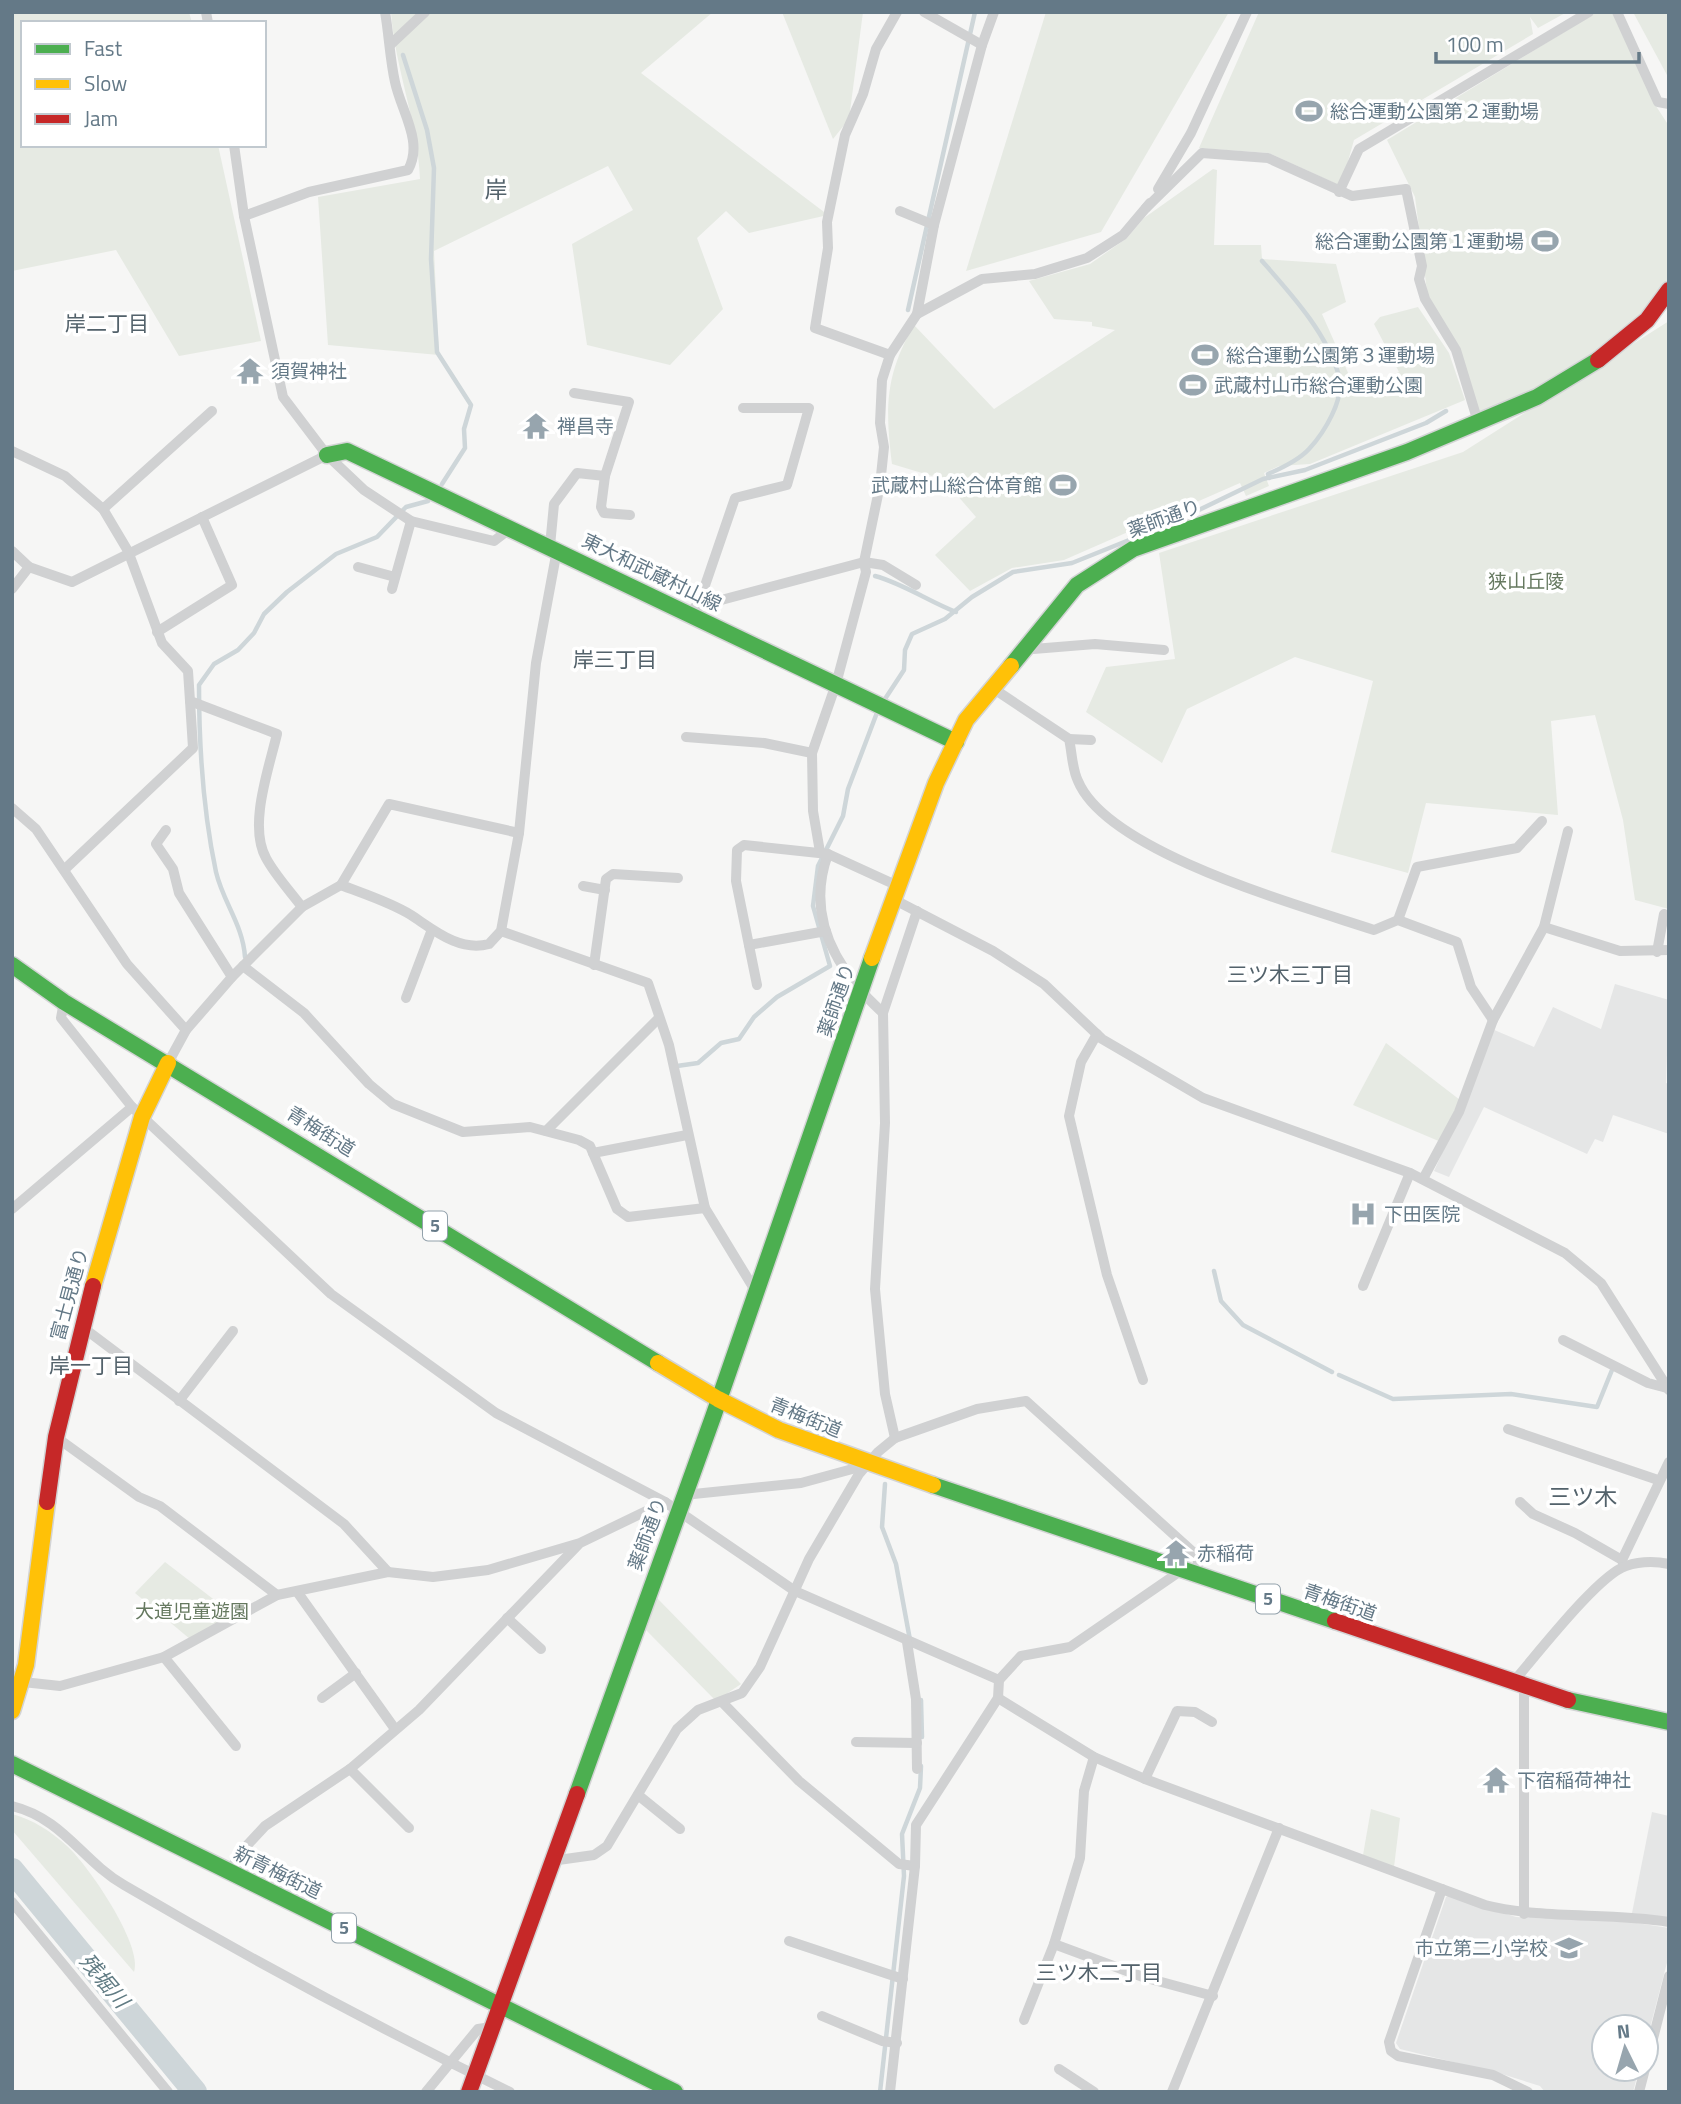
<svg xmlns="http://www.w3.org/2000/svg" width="1681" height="2104" viewBox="0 0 1681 2104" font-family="'Titillium Web','Noto Sans JP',sans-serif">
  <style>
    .built { fill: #e5e6e6 }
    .green { fill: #e6eae3 }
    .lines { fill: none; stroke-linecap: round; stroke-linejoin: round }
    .stream { stroke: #ced6d9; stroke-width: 4.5 }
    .river { stroke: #ced6d9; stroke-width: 24 }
    .fast-casing { stroke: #d3d4d5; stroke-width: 19 }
    .slow-casing { stroke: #d3d4d5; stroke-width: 19 }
    .jam-casing { stroke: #d3d4d5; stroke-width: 19 }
    .street { stroke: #d0d1d2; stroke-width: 10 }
    .fast { stroke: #4caf50; stroke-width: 16 }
    .slow { stroke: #ffc107; stroke-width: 16 }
    .jam { stroke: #c62828; stroke-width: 16 }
    .labels { text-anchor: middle; stroke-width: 7; stroke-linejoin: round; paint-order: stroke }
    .shield { fill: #fff; stroke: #92a1ab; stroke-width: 2 }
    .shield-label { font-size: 18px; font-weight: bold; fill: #647987 }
    .poi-label { font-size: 19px; fill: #647987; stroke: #fff; text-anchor: start }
    .street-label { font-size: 19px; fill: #647987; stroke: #fff }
    .park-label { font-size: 19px; fill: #667960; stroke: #fff }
    .neighbourhood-label { font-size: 21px; fill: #53626b; stroke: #fff }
    .water-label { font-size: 21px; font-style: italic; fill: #607b83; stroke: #fff }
    .quarter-label { font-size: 23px; fill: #53626b; stroke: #fff }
  </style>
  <rect width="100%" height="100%" fill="#f6f6f5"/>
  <g class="built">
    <polygon points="1615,984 1669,1000 1666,1083 1669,1084 1669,1134 1613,1115 1603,1142 1595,1139 1587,1154 1484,1107 1449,1177 1434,1171 1460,1114 1492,1029 1534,1047 1553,1007 1601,1029"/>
    <polygon points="1652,1812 1669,1816 1669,1918 1632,1913"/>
    <polygon points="1450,1895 1516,1917 1630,1922 1669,1928 1669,1955 1646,2043 1646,2027 1604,2027 1604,2069 1639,2069 1633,2092 1545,2092 1540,2086 1502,2074 1400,2049 1396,2043 1446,1897"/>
  </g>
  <g class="green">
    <polygon points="12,12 189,12 192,23 23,23 23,145 218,145 261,341 179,356 116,250 12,271"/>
    <path d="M391,12H713L641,73L828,215L749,233L726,211L697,238L723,309L670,365L587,345L572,244L633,210L608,166L434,251L439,355L328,345L318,197L420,179C418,122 395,69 391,12Z"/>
    <polygon points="782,12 863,12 849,119 833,139"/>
    <polygon points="1046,12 1229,12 1101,232 966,271"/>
    <polygon points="1259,12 1567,12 1538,28 1530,17 1533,34 1354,140 1341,186 1269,153 1199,148"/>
    <polygon points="1597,12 1613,14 1654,103 1669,126 1669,284 1645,312 1588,367 1482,427 1460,350 1428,299 1415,197 1387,140"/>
    <polygon points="1633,12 1669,12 1667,75"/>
    <path d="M1213,169L1217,170L1214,245H1261L1262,259L1336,264L1346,302L1322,314L1357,393L1399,372L1374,324L1380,317L1418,307L1449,353L1465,400L1310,464L1279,466L1264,473L1269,486L1246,496L1240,483L1064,560L1012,568L970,591L935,555L976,517L937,472L932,476L892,464C885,408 885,375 914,325L994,409L1115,330L1092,326V322L1054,319L1029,281L1090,264L1127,238L1144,218Z"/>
    <polygon points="1669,321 1669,909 1635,900 1623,820 1595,715 1551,721 1558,815 1426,803 1408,873 1331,852 1373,681 1295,657 1187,709 1162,763 1086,712 1106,667 1175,659 1159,553 1463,452"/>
    <polygon points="1386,1043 1460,1100 1441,1142 1353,1105"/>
    <polygon points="165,1562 234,1615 190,1639 135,1593"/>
    <polygon points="657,1598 741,1684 716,1701 646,1630"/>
    <polygon points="1371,1809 1400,1818 1394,1867 1363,1855"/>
    <path d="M12,1814C34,1820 50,1831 67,1846C88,1865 143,1945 134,1972L12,1830Z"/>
  </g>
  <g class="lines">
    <g class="stream">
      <polyline points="403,55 427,130 434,168 431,259 437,352 471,405 464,429 465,448 442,484"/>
      <path d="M1262,261C1291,294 1327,333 1339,376C1345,399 1324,433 1309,449C1299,460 1282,468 1268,474L1269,478"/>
      <polyline points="908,310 975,12"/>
      <path d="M875,576C904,584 928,601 956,612"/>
      <polyline points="883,702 904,670 905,650 912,634 945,619 972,597 1013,572 1072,563 1174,522 1263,479 1305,470 1426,423 1446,411"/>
      <path d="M245,957C243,925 223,902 216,872C203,811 199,746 199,685L214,664L238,650L254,633L264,614L287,592L336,554L377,537L406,507L428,501"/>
      <polyline points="677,1066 698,1063 721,1043 739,1039 754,1017 777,997 830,966 813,906 818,866 843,816 848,789 878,710"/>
      <polyline points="1214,1271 1221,1301 1243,1325 1332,1372"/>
      <polyline points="1339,1375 1393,1399 1511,1394 1597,1407 1612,1370"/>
      <polyline points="885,1484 882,1527 896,1564 910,1640"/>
      <polyline points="921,1700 922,1737"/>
      <polyline points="880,2092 904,1876 902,1834 920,1788 921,1766"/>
    </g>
    <polyline class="river" points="12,1870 195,2092"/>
    <defs>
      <g id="fast">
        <polyline points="327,455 347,451 956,742"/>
        <polyline points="1011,666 1077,585 1133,549 1407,452 1537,397 1598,360"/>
        <polyline points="12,965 64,1002 658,1363"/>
        <polyline points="933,1485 1335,1621"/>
        <polyline points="1568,1700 1669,1722"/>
        <polyline points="12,1764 675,2092"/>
        <polyline points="577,1794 713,1417 872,958"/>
      </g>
      <g id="slow">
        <polyline points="872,958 936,783 966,720 1011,666"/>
        <polyline points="93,1286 142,1117 168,1063"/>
        <polyline points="658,1363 718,1399 779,1430 933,1485"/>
        <polyline points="12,1711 26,1665 47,1502"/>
      </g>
      <g id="jam">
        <polyline points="1598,360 1647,320 1669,290"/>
        <polyline points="47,1502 56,1437 93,1286"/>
        <polyline points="1335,1621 1568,1700"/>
        <polyline points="469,2092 577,1794"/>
      </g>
    </defs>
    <use href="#fast" class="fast-casing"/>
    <use href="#slow" class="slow-casing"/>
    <use href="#jam" class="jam-casing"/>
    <g class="street">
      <polyline points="206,12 208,23"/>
      <polyline points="924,12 982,45"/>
      <polyline points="1617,12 1658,102 1669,104"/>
      <polyline points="390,45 425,12"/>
      <polyline points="234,145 244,216 283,397 327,455 364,490 411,521 494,541 511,528"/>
      <polyline points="1158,189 1191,133 1247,12"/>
      <polyline points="1339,192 1359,149 1589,12"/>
      <polyline points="1146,208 1202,153 1268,158 1352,196 1406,189 1422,266 1419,279 1425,299 1456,350 1478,422"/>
      <polyline points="900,211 934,225"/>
      <path d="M244,216L309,192L408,170C424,142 401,111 395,82C390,60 389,35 385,12"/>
      <polyline points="917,314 982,279 1035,274 1087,258 1123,235 1150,203"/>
      <polyline points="890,355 815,328 828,248 827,222 845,135 863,94 876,49 897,12"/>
      <path d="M12,451L65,476L103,509L128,551L162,643L188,671L190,701L277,734C269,768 248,826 266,858C275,875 290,891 302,907"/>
      <polyline points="605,476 601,507 604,513 630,515"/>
      <polyline points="103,509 212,411"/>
      <polyline points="550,546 554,504 577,473 605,476 629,402 574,393"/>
      <polyline points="12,551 29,567"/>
      <polyline points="358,567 395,577"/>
      <polyline points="12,589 29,567 72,582 327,455"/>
      <polyline points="392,589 411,521"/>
      <polyline points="698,606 735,498 787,485 809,408 743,408"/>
      <polyline points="695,607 864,562 883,565 916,585"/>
      <polyline points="157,632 232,585 202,517"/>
      <polyline points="1021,650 1095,644 1164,650"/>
      <path d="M991,687L1069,739C1072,752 1072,769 1078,781C1108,853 1302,906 1374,930L1398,920L1457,942L1471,987L1493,1020"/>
      <polyline points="686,737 764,743 812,753"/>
      <polyline points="1069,739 1091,740"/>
      <polyline points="12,808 36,829 127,964 186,1030"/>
      <polyline points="166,830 156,844 173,869 179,893 232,977"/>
      <polyline points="820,852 813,811 812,753 836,684 866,572 864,562 880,485 884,447 880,423 882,380 890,355 917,314 934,225 982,45 994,12"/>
      <path d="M828,854C805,917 837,971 883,1013"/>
      <polyline points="65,869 193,748 190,701"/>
      <path d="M341,885C364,894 390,902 411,915C434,930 459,952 489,944L501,931L519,833L536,663L557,550"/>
      <polyline points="583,886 605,890"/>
      <polyline points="893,899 993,951 1044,984 1102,1039 1203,1098 1410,1173 1565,1253 1601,1283 1669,1390"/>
      <polyline points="1398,920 1417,867 1517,848 1542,821"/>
      <polyline points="1544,927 1620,951 1669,950"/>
      <polyline points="501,931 648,983 669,1045 705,1208 756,1292"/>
      <polyline points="749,945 826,931"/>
      <polyline points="1657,952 1664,914"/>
      <polyline points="594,965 606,879 613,874 678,878"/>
      <polyline points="243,966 304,1013 369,1084 393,1104 463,1132 530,1127 579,1140 590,1146 617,1209 628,1217 705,1208"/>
      <polyline points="757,985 736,881 737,850 744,845 828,854 898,886"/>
      <polyline points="406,998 431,932"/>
      <polyline points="64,1002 61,1018 132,1107 331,1294 496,1413 665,1502 795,1591 999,1680"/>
      <polyline points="1097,1034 1081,1062 1069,1116 1107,1275 1143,1380"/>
      <polyline points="168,1063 186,1030 232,977 302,907 341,885 389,804 519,833"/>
      <polyline points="546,1131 659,1018"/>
      <polyline points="593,1153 687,1135"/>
      <polyline points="1423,1179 1459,1112 1493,1020 1544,927 1568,831"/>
      <polyline points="12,1209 132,1107"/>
      <polyline points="1363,1286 1410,1173"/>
      <polyline points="81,1326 344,1524 388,1572"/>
      <polyline points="1563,1340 1648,1383 1667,1388"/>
      <polyline points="179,1401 233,1331"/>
      <polyline points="1508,1429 1658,1480"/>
      <polyline points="56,1437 139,1497 160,1506 277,1595"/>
      <polyline points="895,1438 885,1394 875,1289 885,1123 883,1013 917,911"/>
      <polyline points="684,1495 801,1483 867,1465"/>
      <polyline points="1520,1502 1533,1514 1575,1533 1622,1560"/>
      <polyline points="1624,1566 1622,1560 1669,1462"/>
      <polyline points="298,1593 395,1729"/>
      <polyline points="507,1618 541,1649"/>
      <polyline points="907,1642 916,1699 917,1769"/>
      <polyline points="164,1657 236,1746"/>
      <polyline points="23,1682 60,1686 164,1657 277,1595 388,1572 433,1577 488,1570 580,1543 665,1502"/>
      <path d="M1513,1682C1536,1656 1598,1575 1626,1566C1641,1561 1654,1561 1669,1564"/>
      <polyline points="322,1698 356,1673"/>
      <path d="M998,1698L1094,1757L1145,1779L1485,1905C1546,1920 1607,1912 1669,1922"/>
      <polyline points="722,1702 799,1781 899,1864 915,1866"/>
      <polyline points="856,1742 917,1743"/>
      <polyline points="1094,1757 1084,1791 1080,1858 1054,1944 1143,1977 1213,1996"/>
      <polyline points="350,1769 409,1828"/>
      <polyline points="1145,1779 1177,1711 1195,1712 1212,1722"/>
      <polyline points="638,1795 680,1829"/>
      <path d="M12,1806C64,1819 81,1860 124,1885C250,1959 379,2028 510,2092"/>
      <polyline points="551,1861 594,1855 607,1846 677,1729 698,1710 742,1693 760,1667 809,1559 859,1474 878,1452 895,1438 977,1409 1026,1401 1193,1552 1198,1559 1197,1575"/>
      <polyline points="230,1871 240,1853 265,1826 350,1769 419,1710 578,1545"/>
      <polyline points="1442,1889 1389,2042 1391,2051 1398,2056 1493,2075 1528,2092"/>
      <polyline points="12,1902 168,2092"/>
      <polyline points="1524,1914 1524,1685"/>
      <polyline points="789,1941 903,1979"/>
      <polyline points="822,2016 882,2041 897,2043"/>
      <polyline points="1024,2020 1054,1944"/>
      <polyline points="1646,2066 1669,1976"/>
      <polyline points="1059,2069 1094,2092"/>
      <polyline points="426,2092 478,2029 491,2027"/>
      <polyline points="890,2092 915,1866 916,1825 998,1698 999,1680 1021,1656 1070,1647 1182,1570"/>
      <polyline points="1172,2092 1279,1828"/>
      <polyline points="1639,2092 1645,2069"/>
    </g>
    <use href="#fast" class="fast"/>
    <use href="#slow" class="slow"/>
    <use href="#jam" class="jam"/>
  </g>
  <defs>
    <symbol id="stadium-bare" viewBox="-9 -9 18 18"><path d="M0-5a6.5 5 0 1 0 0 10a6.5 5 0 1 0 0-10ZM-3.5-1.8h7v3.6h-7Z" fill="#97a5ae" stroke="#fff" stroke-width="2.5" paint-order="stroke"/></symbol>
    <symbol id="temple-bare" viewBox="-9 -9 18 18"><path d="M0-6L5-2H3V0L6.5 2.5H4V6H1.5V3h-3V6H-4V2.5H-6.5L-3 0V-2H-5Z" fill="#97a5ae" stroke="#fff" stroke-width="2.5" paint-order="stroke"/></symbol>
    <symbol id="hospital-bare" viewBox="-9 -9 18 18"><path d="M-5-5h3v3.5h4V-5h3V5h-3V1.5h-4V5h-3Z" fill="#97a5ae" stroke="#fff" stroke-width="2.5" paint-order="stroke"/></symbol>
    <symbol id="school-bare" viewBox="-9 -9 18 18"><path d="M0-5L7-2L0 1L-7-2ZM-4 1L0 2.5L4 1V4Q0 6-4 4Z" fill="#97a5ae" stroke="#fff" stroke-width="2.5" paint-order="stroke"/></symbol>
  </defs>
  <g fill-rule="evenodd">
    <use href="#stadium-bare" x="1290" y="92" width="38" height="38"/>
    <use href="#stadium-bare" x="1526" y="222" width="38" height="38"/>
    <use href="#stadium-bare" x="1186" y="336" width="38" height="38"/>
    <use href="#temple-bare" x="231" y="352" width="38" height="38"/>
    <use href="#stadium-bare" x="1174" y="366" width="38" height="38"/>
    <use href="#temple-bare" x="517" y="407" width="38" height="38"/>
    <use href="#stadium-bare" x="1044" y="466" width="38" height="38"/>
    <use href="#hospital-bare" x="1344" y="1195" width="38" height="38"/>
    <use href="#temple-bare" x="1157" y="1534" width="38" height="38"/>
    <use href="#temple-bare" x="1477" y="1761" width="38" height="38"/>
    <use href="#school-bare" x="1550" y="1929" width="38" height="38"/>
  </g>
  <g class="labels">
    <g class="shield">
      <rect x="423" y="1211.5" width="24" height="29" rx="5"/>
      <rect x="1256" y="1584.5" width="24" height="29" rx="5"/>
      <rect x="332" y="1913.5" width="24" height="29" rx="5"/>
    </g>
    <g class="shield-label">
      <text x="435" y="1232">5</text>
      <text x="1268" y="1605">5</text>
      <text x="344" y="1934">5</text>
    </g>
    <g class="poi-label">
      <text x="1330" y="118">総合運動公園第２運動場</text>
      <text x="1524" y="248" text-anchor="end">総合運動公園第１運動場</text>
      <text x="1226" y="362">総合運動公園第３運動場</text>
      <text x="271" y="378">須賀神社</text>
      <text x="1214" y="392">武蔵村山市総合運動公園</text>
      <text x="557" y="433">禅昌寺</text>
      <text x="1042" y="492" text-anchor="end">武蔵村山総合体育館</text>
      <text x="1384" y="1221">下田医院</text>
      <text x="1197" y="1560">赤稲荷</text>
      <text x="1517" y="1787">下宿稲荷神社</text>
      <text x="1548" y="1955" text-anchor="end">市立第二小学校</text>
    </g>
    <g class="street-label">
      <text transform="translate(1164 518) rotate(-20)" y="7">薬師通り</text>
      <text transform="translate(652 572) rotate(26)" y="7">東大和武蔵村山線</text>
      <text transform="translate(836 1000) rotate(-71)" y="7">薬師通り</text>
      <text transform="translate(321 1131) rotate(32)" y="7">青梅街道</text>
      <text transform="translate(69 1294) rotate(-75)" y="7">富士見通り</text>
      <text transform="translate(806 1417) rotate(22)" y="7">青梅街道</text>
      <text transform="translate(647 1534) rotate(-70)" y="7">薬師通り</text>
      <text transform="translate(1340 1602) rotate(19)" y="7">青梅街道</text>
      <text transform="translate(278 1872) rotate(26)" y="7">新青梅街道</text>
    </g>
    <g class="park-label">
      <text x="1526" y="588">狭山丘陵</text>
      <text x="192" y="1618">大道児童遊園</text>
    </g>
    <g class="neighbourhood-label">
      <text x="107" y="331">岸二丁目</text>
      <text x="615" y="667">岸三丁目</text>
      <text x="1290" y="982">三ツ木三丁目</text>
      <text x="91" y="1373">岸一丁目</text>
      <text x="1099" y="1980">三ツ木二丁目</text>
    </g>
    <g class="water-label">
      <text transform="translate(104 1981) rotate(50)" y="7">残堀川</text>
    </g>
    <g class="quarter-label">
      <text x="496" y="198">岸</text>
      <text x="1583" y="1505">三ツ木</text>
    </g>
  </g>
  <rect width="1681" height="2104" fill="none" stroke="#647987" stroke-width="28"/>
  <rect x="21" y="21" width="245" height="126" fill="#ffffff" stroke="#c1c9cf" stroke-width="2"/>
  <rect x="35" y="44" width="35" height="10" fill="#4caf50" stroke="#c1c9cf" stroke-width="2"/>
  <text x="84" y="56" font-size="21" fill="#647987">Fast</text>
  <rect x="35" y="79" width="35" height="10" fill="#ffc107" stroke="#c1c9cf" stroke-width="2"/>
  <text x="84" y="91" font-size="21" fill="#647987">Slow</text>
  <rect x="35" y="114" width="35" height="10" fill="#c62828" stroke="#c1c9cf" stroke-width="2"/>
  <text x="84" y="126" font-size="21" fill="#647987">Jam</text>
  <g transform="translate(1625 2048) rotate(355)"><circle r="33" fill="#ffffff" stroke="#c1c9cf" stroke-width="2"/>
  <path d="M0-5L12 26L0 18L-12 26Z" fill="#97a5ae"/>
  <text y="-10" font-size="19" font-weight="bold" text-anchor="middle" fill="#647987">N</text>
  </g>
  <path d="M1436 52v10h203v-10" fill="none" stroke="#647987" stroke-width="3.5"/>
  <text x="1446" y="52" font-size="21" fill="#647987" stroke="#ffffff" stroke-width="5" paint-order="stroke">100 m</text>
</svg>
